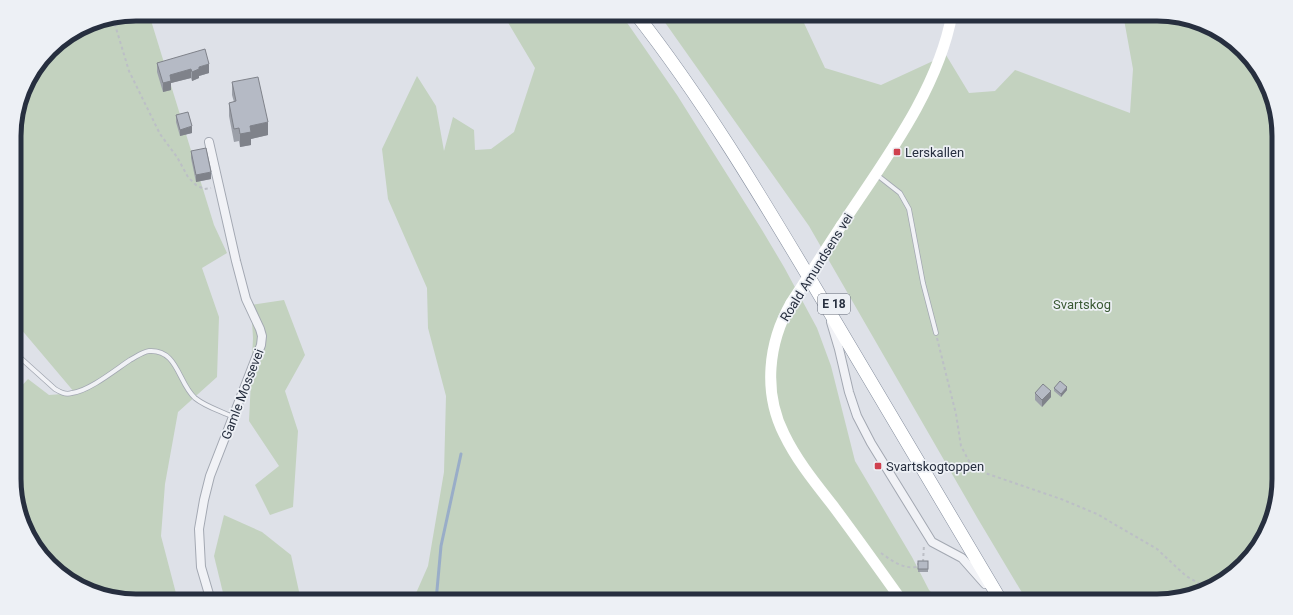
<svg xmlns="http://www.w3.org/2000/svg" width="1293" height="615" viewBox="0 0 1293 615" font-family="Roboto,sans-serif">
  <style>
    .green { fill: #c3d2bf }
    .lines { fill: none; stroke-linecap: round; stroke-linejoin: round }
    .stream { stroke: #99adc8; stroke-width: 3 }
    .service-casing { stroke: #a3a8b2; stroke-width: 5.5 }
    .minor-casing { stroke: #a3a8b2; stroke-width: 10 }
    .trunk-casing { stroke: #858e9e; stroke-width: 14 }
    .path { stroke: #bcbfc6; stroke-width: 2; stroke-dasharray: 3 3; stroke-linecap: butt }
    .service { stroke: #f1f2f6; stroke-width: 4 }
    .minor { stroke: #f1f2f6; stroke-width: 8 }
    .secondary { stroke: #fff; stroke-width: 11 }
    .trunk { stroke: #fff; stroke-width: 13 }
    .secondary-bridge { stroke: #fff; stroke-width: 11 }
    .wall { fill: #9ca0a9 }
    .shaded-wall { fill: #7f828a }
    .building { fill: #b5bac5; stroke: #7f828a }
    .poi-dot { fill: #cf414f; stroke: #edf0f5; stroke-width: 1.5 }
    .labels { text-anchor: middle; stroke-width: 3.5; stroke-linejoin: round; paint-order: stroke }
    .shield { fill: #edf0f5; stroke: #626976; stroke-width: 1 }
    .shield-label { font-size: 12px; font-weight: bold; fill: #272f3f }
    .poi-label { font-size: 13px; fill: #272f3f; stroke: #edf0f5; text-anchor: start }
    .street-label { font-size: 13px; fill: #272f3f; stroke: #edf0f5 }
    .park-label { font-size: 13px; fill: #3a5a34; stroke: #edf0f5 }
    .rim { fill: none; stroke: #272f3f; stroke-width: 5 }
  </style>
  <rect width="100%" height="100%" fill="#dee1e8"/>
  <g class="green">
    <polygon points="136,14 149,14 214,225 227,253 202,268 219,317 217,377 178,412 165,484 161,536 178,601 136,601 82,589 39,553 15,495 15,386 18,390 28,379 49,395 75,393 15,322 14,127 27,82 55,44 89,23"/>
    <polygon points="503,14 621,14 677,95 762,230 784,267 817,328 831,366 855,461 912,557 929,590 940,601 389,601 389,597 413,600 428,566 444,472 446,396 428,328 427,288 388,199 382,149 417,76 436,106 444,151 453,117 474,130 475,150 491,149 514,132 535,68"/>
    <polygon points="659,14 797,14 804,23 825,68 881,85 946,55 969,93 995,91 1015,70 1130,113 1133,69 1123,14 1157,14 1211,26 1254,62 1278,120 1279,480 1267,533 1225,580 1165,601 1027,601 978,519 809,226"/>
    <polygon points="284,300 305,355 285,391 298,431 293,507 270,515 255,485 279,466 249,421 253,338 251,305"/>
    <polygon points="224,515 262,532 291,555 300,596 298,601 225,601 214,556"/>
  </g>
  <g class="lines">
    <polyline class="stream" points="436,601 441,546 461,454"/>
    <defs>
      <g id="service">
        <polyline points="877,175 900,193 909,209 923,283 936,333"/>
        <path d="M15,353L55,389C60,392 65,395 72,393C89,391 115,370 130,360C136,357 142,352 149,351C178,349 178,383 195,398C206,407 221,411 233,417"/>
      </g>
      <g id="minor">
        <polyline points="209,142 236,261 246,299 260,329 262,336 261,345 210,476 204,500 199,529 201,567 211,601"/>
        <polyline points="831,322 839,349 849,392 857,416 871,443 932,542 962,558 985,584"/>
      </g>
      <path id="trunk" d="M636,14C702,98 758,192 813,284C876,389 938,495 1001,601"/>
    </defs>
    <use href="#service" class="service-casing"/>
    <use href="#minor" class="minor-casing"/>
    <use href="#trunk" class="trunk-casing"/>
    <g class="path">
      <polyline points="113,18 129,71 160,134 177,157 188,177 196,185 204,189 211,188"/>
      <polyline points="937,338 956,414 961,446 971,465 988,474 1061,499 1097,514 1157,549 1186,576 1205,587"/>
      <path d="M881,553C891,560 902,569 916,567L917,564H920"/>
      <polyline points="923,562 924,545"/>
    </g>
    <use href="#service" class="service"/>
    <use href="#minor" class="minor"/>
    <g class="secondary">
      <path d="M841,226C883,162 938,91 952,14"/>
      <path d="M791,303C768,343 763,392 784,434C797,461 816,484 834,507C857,538 880,570 902,601"/>
    </g>
    <use href="#trunk" class="trunk"/>
    <polyline class="secondary-bridge" points="791,303 841,226"/>
  </g>
  <g class="wall">
    <polygon points="157,63 209,73 199,76 199,78 192,81 191,78 171,83 171,90 163,92 157,72"/>
    <polygon points="232,82 268,135 251,139 251,145 240,147 239,141 234,142 229,116 229,103 234,102 232,95"/>
    <polygon points="176,115 192,133 180,136 176,122"/>
    <polygon points="191,151 211,179 196,182 191,158"/>
    <polygon points="1054,388 1067,390 1061,397 1054,391"/>
    <polygon points="1035,393 1051,397 1042,407 1035,400"/>
    <rect x="918" y="561" width="10" height="11"/>
  </g>
  <g class="shaded-wall">
    <polygon points="209,64 209,73 199,76 199,78 192,81 192,72 199,67"/>
    <polygon points="191,69 191,78 171,83 171,90 163,92 163,83 170,75"/>
    <polygon points="268,122 268,135 251,139 251,145 240,147 240,134 250,126"/>
    <polygon points="192,126 192,133 180,136 180,130"/>
    <polygon points="211,172 211,179 196,182 196,175"/>
    <polygon points="1067,387 1067,390 1061,397 1061,394"/>
    <polygon points="1051,391 1051,397 1042,407 1042,400"/>
  </g>
  <g class="building">
    <polygon points="205,49 209,64 199,67 199,69 192,72 191,69 170,75 171,81 163,83 157,63"/>
    <polygon points="258,77 268,122 250,126 251,132 240,134 239,128 234,129 229,103 236,101 232,82"/>
    <polygon points="188,112 192,126 180,130 176,115"/>
    <polygon points="206,148 211,172 196,175 191,151"/>
    <polygon points="1060,381 1067,387 1061,394 1054,388"/>
    <polygon points="1043,384 1051,391 1042,400 1035,393"/>
    <rect x="918" y="561" width="10" height="8"/>
  </g>
  <g class="poi-dot">
    <rect x="893" y="148" width="8" height="8" rx="2"/>
    <rect x="874" y="462" width="8" height="8" rx="2"/>
  </g>
  <g class="labels">
    <rect class="shield" x="818" y="294" width="32" height="20" rx="3"/>
    <g class="shield-label">
      <text x="834" y="308">E 18</text>
    </g>
    <g class="poi-label">
      <text x="905" y="157">Lerskallen</text>
      <text x="886" y="471">Svartskogtoppen</text>
    </g>
    <g class="street-label">
      <text transform="translate(816 267) rotate(-58)" y="5">Roald Amundsens vei</text>
      <text transform="translate(242 394) rotate(-69)" y="5">Gamle Mossevei</text>
    </g>
    <g class="park-label">
      <text x="1082" y="309">Svartskog</text>
    </g>
  </g>
  <path d="M0 0H1293V615H0ZM136 21H1157A115 115 0 0 1 1272 136V479A115 115 0 0 1 1157 594H136A115 115 0 0 1 21 479V136A115 115 0 0 1 136 21Z" fill="#edf0f5" fill-rule="evenodd"/>
  <path class="rim" d="M136 21H1157A115 115 0 0 1 1272 136V479A115 115 0 0 1 1157 594H136A115 115 0 0 1 21 479V136A115 115 0 0 1 136 21Z"/>
</svg>
